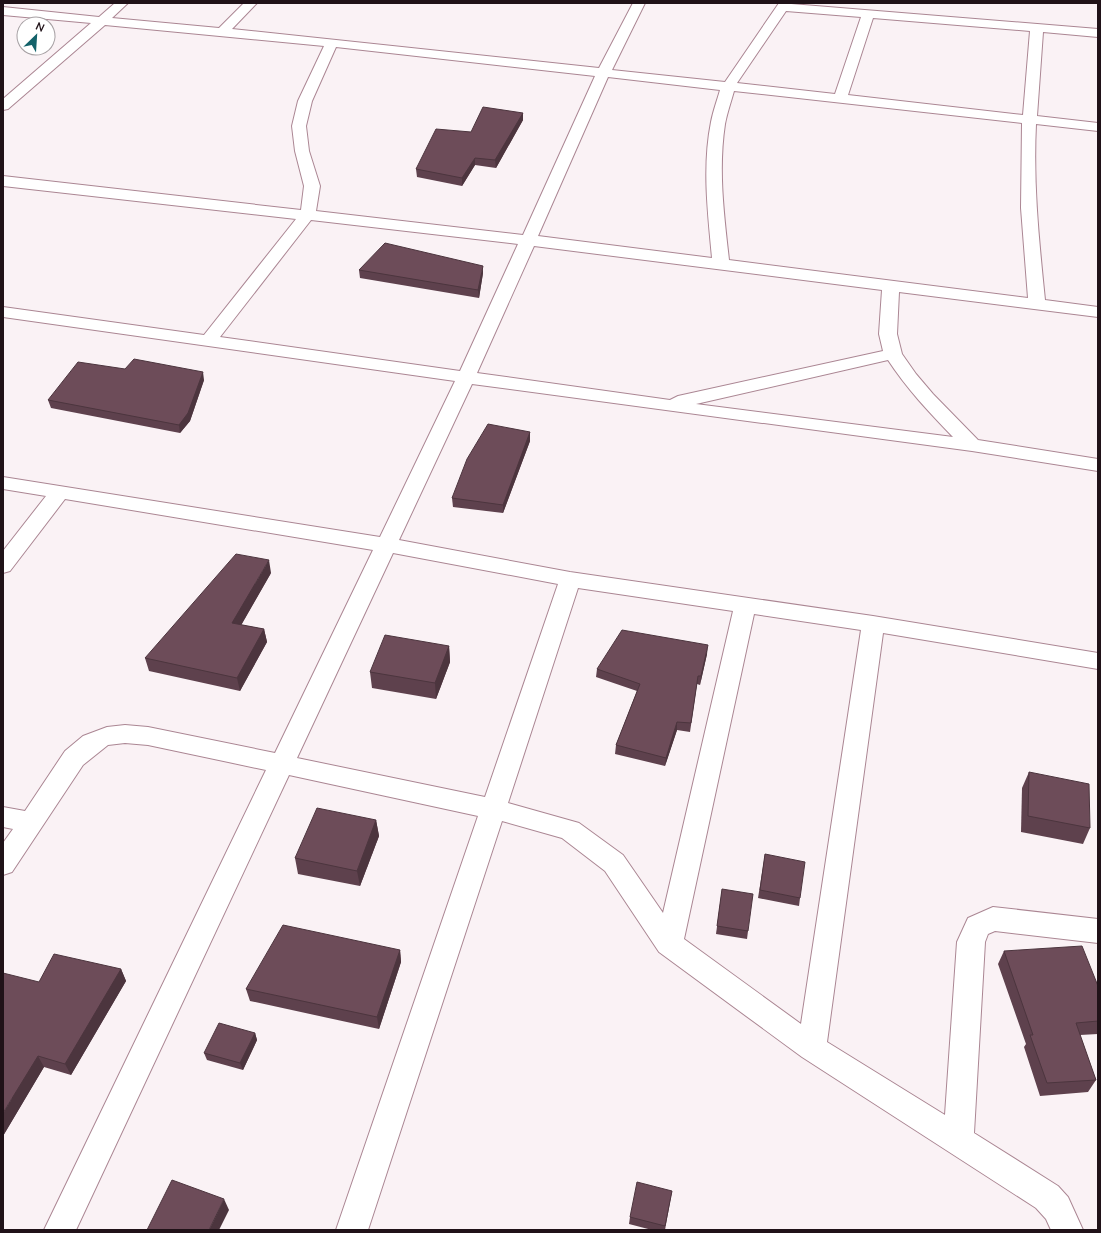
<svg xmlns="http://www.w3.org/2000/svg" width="1101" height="1233" viewBox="0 0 1101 1233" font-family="'Nunito Sans',sans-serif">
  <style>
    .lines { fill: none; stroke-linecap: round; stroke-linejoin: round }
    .street-casing { stroke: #ab8693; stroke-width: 2 }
    .street { fill: #fff; fill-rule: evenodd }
    .wall { fill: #5e414d }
    .shaded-wall { fill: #4c353e }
    .building { fill: #6d4c59; stroke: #4c353e }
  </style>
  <rect width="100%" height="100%" fill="#faf2f5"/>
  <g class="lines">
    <defs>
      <path id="street" d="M115,3H128L112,18L219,28L244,3H257L232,29L599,68L633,3H645L612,70L725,82L779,3L1098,29V37L1043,32L1037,116L1098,123V131L1036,124C1033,184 1039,241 1045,300L1098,307V317L899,292L897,334L902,354L916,374L933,394L978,440L1098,459V471L972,451L472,384L399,540L570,572L873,616L1098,653V669L883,633L827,1042L945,1115L957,942L968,918L993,907L1098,919V943L995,931L988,934L985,942L974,1133L1058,1186L1068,1197L1083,1230H1051L1046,1219L1036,1208L802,1057L659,952L605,871L562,838L502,821L368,1230H336L478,816L289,775L76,1230H44L266,770L148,745L125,743L108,745L83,765L12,872L3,875V843L13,829L3,827V807L25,811L65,751L83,736L107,727L125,725L148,727L275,753L373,550L65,499L10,571L3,573V551L46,496L3,489V477L380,537L455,381L3,317V307L204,335L296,219L3,186V176L301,210L304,186L295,151L292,126L298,101L324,46L105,25L8,109L3,110V99L91,23L3,15V7L99,17ZM786,11L861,17L835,94L737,83ZM873,18L1030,31L1023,115L848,95ZM336,47L595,76L523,235L316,211L320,186L309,151L306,126L312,101ZM608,77L720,90C717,101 713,111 711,122C702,167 708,214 712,258L538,236ZM734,91L1022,123L1021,208L1028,298L729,260C724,215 718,170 725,124C727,113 731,102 734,91ZM311,220L518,244L460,371L220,337ZM534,246L882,290L879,334L883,351L678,396L670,400L477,373ZM888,360C907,389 929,412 953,437L696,404ZM393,553L558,584L485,797L297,758ZM578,588L733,611L663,913L623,855L579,823L508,803ZM754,614L861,630L801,1024L684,939Z"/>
    </defs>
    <use href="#street" class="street-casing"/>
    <use href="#street" class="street"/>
  </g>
  <g class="wall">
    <polygon points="523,113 523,120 496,168 475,165 462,186 417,177 416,169 471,132"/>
    <polygon points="359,270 483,273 479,298 360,278"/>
    <polygon points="204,380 190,421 180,433 51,408 48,400"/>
    <polygon points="530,432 530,441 503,513 453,507 452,498"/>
    <polygon points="271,573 241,625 264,629 267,642 240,691 149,671 145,658"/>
    <polygon points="449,646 450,662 436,699 372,688 370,672"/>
    <polygon points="707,654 700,685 697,684 690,732 677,730 665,766 615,754 616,745 637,691 596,677 597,669"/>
    <polygon points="1029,772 1090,828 1083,844 1021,832 1022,788"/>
    <polygon points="376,820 379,836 360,886 298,874 295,858"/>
    <polygon points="765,854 800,898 799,906 758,898"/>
    <polygon points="722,889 748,931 747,939 716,934"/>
    <polygon points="400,950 401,962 379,1029 250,1001 246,989"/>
    <polygon points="1004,951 1098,986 1098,1034 1080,1035 1096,1080 1088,1092 1040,1096 1024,1047 1026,1044 998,964"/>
    <polygon points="121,969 126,981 71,1075 44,1067 3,1136 39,982"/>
    <polygon points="255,1033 257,1040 243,1070 207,1060 204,1053"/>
    <polygon points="672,1191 665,1230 652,1230 629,1224 630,1217"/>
  </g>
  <g class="shaded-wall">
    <polygon points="523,113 523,120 496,168 495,160"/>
    <polygon points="475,158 475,165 462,186 462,178"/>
    <polygon points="483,266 483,273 479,298 478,290"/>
    <polygon points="203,372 204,380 190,421 180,433 179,425"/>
    <polygon points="530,432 530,441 503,513 503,505"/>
    <polygon points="269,560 271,573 235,636 232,623"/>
    <polygon points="264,629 267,642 240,691 237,678"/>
    <polygon points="708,645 707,654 700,685 701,676"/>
    <polygon points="449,646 450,662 436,699 435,683"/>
    <polygon points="677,722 677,730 665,766 666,758"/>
    <polygon points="376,820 379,836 360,886 357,871"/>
    <polygon points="400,950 401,962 379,1029 377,1017"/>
    <polygon points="121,969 126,981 71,1075 65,1064"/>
    <polygon points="255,1033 257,1040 243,1070 240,1063"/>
    <polygon points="38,1056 44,1067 3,1136 3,1113"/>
    <polygon points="224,1199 229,1210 219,1230 209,1230"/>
  </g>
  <g class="building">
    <polygon points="483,107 523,113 495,160 475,158 462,178 416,169 436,129 471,132"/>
    <polygon points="385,243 483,266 478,290 359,270"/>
    <polygon points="134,359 203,372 188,413 179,425 48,400 78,362 125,369"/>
    <polygon points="488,424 530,432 503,505 452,498 467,459"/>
    <polygon points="236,554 269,560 232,623 264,629 237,678 145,658"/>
    <polygon points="622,630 708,645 701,676 698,676 691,723 677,722 666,758 616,745 640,684 597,669"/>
    <polygon points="385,635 449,646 435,683 370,672"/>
    <polygon points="1029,772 1089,784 1090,828 1028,816"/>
    <polygon points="317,808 376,820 357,871 295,858"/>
    <polygon points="765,854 805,862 800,898 760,890"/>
    <polygon points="722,889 753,894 748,931 717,926"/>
    <polygon points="283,925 400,950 377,1017 246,989"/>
    <polygon points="1082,946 1098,986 1098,1021 1076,1023 1096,1080 1047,1083 1030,1035 1033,1035 1004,951"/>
    <polygon points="54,954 121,969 65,1064 38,1056 3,1113 3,973 39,982"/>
    <polygon points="219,1023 255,1033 240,1063 204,1053"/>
    <polygon points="172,1180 224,1199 209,1230 147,1230"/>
    <polygon points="637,1182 672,1191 665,1226 630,1217"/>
  </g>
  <rect width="1101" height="1233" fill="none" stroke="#201218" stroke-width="8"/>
  <g transform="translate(36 36) rotate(25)"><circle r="19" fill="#ffffff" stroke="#a6a0a3"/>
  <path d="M0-3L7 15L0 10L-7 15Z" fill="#13626a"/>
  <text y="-6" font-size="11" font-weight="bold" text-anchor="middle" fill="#201218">N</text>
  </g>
</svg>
